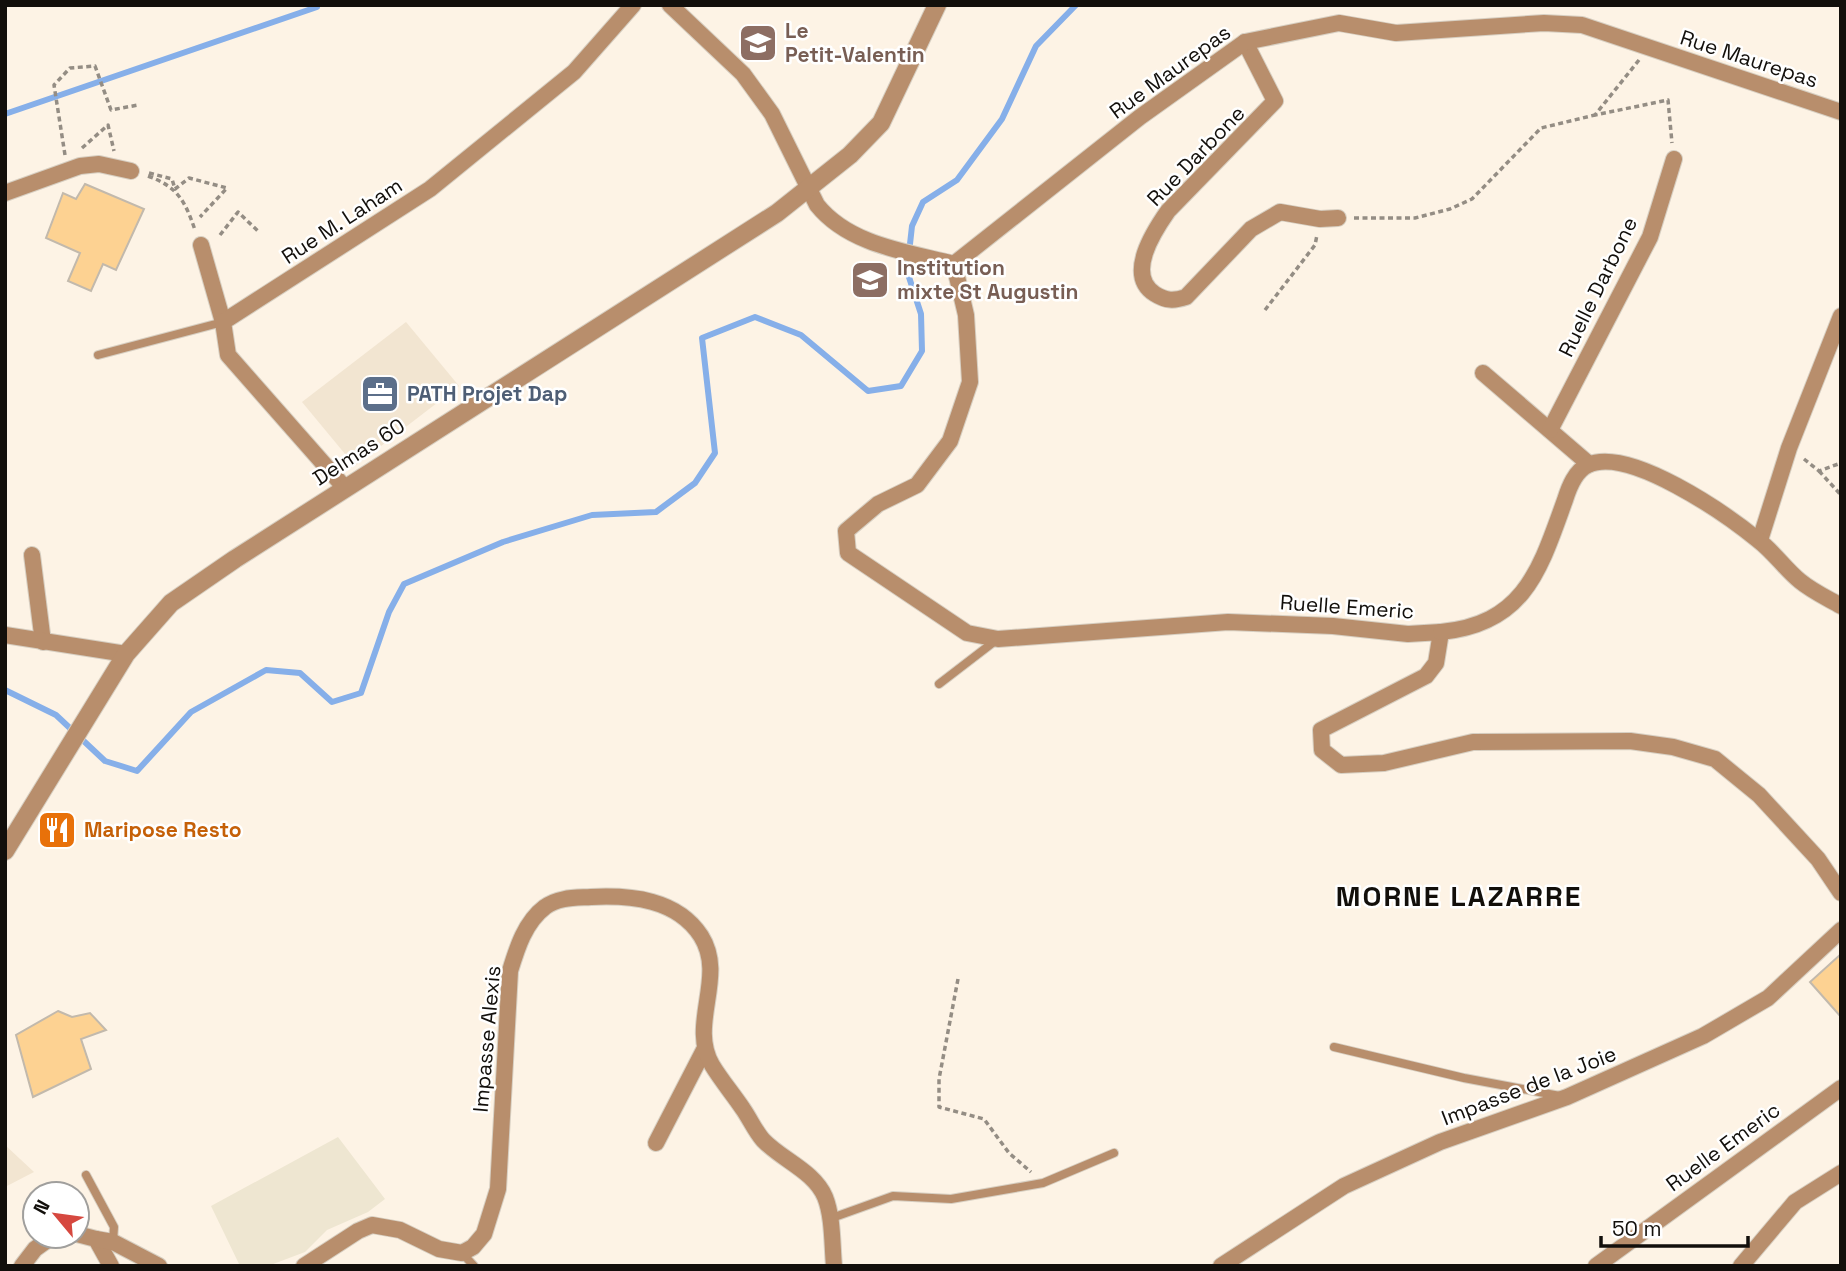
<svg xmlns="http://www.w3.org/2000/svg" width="1846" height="1271" viewBox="0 0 1846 1271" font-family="'Space Grotesk',sans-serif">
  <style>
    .built { fill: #f2e5d1 }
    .education { fill: #eee6d1 }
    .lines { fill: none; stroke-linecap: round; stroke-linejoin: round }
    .stream { stroke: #86afe9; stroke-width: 6 }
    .building { fill: #fdd292; stroke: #c2b9ac; stroke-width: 2 }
    .service-casing { stroke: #d7cfc2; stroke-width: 10 }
    .minor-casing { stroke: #d7cfc2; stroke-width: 18 }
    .tertiary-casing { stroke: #d7cfc2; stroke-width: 20 }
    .path { stroke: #948d84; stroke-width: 3.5; stroke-dasharray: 5 3.5; stroke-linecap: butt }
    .service { stroke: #b88e6c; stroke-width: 8 }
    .minor { stroke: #b88e6c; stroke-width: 16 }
    .tertiary { stroke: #b88e6c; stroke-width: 18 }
    .labels { text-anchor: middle; stroke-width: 5; stroke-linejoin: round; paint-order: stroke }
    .education-label { font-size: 21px; font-weight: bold; fill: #785e54; stroke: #fff; text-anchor: start }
    .street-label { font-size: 21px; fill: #120f0b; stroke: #fff }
    .service-label { font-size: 21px; font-weight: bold; fill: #4e5e75; stroke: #fff; text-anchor: start }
    .food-label { font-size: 21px; font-weight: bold; fill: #c56008; stroke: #fff; text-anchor: start }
    .district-label { font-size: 28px; font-weight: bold; letter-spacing: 2px; fill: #120f0b; stroke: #fff }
  </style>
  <rect width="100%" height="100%" fill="#fdf3e5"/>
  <g class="built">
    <polygon points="406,322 459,386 355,466 302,402"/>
    <polygon points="5,1145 34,1172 5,1187"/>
  </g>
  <polygon class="education" points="338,1137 385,1199 368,1212 327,1230 305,1252 268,1266 240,1266 211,1206"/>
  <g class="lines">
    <g class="stream">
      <polyline points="5,114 317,7"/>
      <polyline points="5,690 56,715 105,761 137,771 191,712 266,670 300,673 332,702 361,693 389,612 404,584 503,542 592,515 656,512 695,483 715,453 702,338 755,317 801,335 868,391 901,386 922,351 921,314 907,271 912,226 923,202 957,180 1002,119 1036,46 1076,5"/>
    </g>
  </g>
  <g class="building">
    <polygon points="85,184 144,209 116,270 103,264 91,291 68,281 80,253 46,238 63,193 76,199"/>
    <polygon points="1841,954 1841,1017 1810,982"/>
    <polygon points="58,1011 72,1017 90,1013 106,1030 81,1039 91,1069 33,1097 16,1035"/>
  </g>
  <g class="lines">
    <defs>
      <g id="service">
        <polyline points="98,355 223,322"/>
        <polyline points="939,684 995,641"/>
        <polyline points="1334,1047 1464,1078 1560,1096"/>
        <polyline points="86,1175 114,1227 113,1242"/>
        <polyline points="829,1219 893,1196 951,1199 1043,1183 1114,1153"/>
        <polyline points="462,1253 474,1266"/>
      </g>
      <g id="minor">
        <path d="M670,5L743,74L772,114L817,205C849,245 907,252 954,264"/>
        <path d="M1245,42L1275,101L1168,211C1154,231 1125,275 1155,294C1166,301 1174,301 1186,297L1251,229L1280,212L1320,219L1338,218"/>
        <polyline points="5,193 80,166 99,164 131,171"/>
        <polyline points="201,245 223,322"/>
        <polyline points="954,264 966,315 970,382 950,441 917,485 878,504 846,531 848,553 967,633 998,639 1228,622 1333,626 1408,634 1441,632 1436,663 1426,676 1321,730 1322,750 1341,765 1384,763 1473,742 1630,741 1673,747 1715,759 1759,795 1818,859 1841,893"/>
        <polyline points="954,264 1140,117 1245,42 1339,23 1396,33 1544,23 1582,25 1841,112"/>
        <polyline points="1483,373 1589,464"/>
        <polyline points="1550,430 1650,237 1674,159"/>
        <polyline points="345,488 228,355 223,322 430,189 574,72 633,5"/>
        <polyline points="1760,540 1789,448 1841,316"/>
        <polyline points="32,555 43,642"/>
        <path d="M1441,632C1525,624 1540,569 1565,500C1569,487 1575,471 1588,465C1629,446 1726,514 1758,540C1774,552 1785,569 1800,581C1812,591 1827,598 1841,606"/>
        <polyline points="5,635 126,654"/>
        <polyline points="656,1143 704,1050"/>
        <polyline points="77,1234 96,1239 111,1266"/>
        <polyline points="96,1239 113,1242 159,1266"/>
        <polyline points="22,1266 35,1249 53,1236"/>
        <path d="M304,1266L358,1231L372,1225L400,1230L439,1249L462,1253L473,1247L484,1234L498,1189L510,971C517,948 525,922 545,907C559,897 575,898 591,897C631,895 677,899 701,936C727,977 688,1024 712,1065C721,1080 733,1094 743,1109C750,1119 755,1131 763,1140C782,1160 814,1171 825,1197C833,1217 832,1244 834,1266"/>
        <polyline points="1221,1266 1344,1186 1440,1142 1567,1097 1703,1036 1768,998 1841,930"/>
        <polyline points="1596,1266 1841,1088"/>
        <polyline points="1741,1266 1795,1202 1841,1173"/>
      </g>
      <polyline id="tertiary" points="5,851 126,654 171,603 235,559 777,213 850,155 881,123 937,5"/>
    </defs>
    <use href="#service" class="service-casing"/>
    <use href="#minor" class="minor-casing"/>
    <use href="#tertiary" class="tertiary-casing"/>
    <g class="path">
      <polyline points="1639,60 1595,115 1668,100 1672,143"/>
      <polyline points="82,148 108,125 114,151"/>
      <polyline points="65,155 54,85 70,68 95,66 111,110 138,105"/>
      <polyline points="149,173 172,179 175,189 189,178 227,188 200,217"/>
      <path d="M148,176C178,187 185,201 195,230"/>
      <polyline points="1354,218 1415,218 1450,209 1472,199 1541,128 1595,115"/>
      <polyline points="220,235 238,212 259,232"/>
      <polyline points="1265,310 1315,245 1317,235"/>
      <polyline points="1804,459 1819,471 1841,463"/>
      <polyline points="1819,471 1841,495"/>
      <polyline points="958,979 939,1079 939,1107 984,1119 1009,1153 1031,1172"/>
    </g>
    <use href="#service" class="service"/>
    <use href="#minor" class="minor"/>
    <use href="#tertiary" class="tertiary"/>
  </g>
  <defs>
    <symbol id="school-square" viewBox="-11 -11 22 22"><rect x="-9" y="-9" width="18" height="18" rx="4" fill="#8d6e63" stroke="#fff"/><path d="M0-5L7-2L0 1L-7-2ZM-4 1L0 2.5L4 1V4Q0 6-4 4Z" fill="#fff"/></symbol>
    <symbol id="office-square" viewBox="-11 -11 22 22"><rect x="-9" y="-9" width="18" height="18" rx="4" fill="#5c6f8a" stroke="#fff"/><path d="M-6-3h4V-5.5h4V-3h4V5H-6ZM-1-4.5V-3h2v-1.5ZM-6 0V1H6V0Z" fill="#fff"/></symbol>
    <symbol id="restaurant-square" viewBox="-11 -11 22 22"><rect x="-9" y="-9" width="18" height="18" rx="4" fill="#e8710a" stroke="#fff"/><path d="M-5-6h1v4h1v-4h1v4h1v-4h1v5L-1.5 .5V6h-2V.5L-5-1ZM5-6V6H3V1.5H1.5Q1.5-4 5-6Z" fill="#fff"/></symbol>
  </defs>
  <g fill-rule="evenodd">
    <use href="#school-square" x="736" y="21" width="44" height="44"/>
    <use href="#school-square" x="848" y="258" width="44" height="44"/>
    <use href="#office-square" x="358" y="372" width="44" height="44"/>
    <use href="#restaurant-square" x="35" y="808" width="44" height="44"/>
  </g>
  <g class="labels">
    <g class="education-label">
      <text x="785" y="38">Le<tspan x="785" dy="24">Petit-Valentin</tspan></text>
      <text x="897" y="275">Institution<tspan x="897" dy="24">mixte St Augustin</tspan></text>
    </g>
    <g class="street-label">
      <text transform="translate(1749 59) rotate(18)" y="7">Rue Maurepas</text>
      <text transform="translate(1170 72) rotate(-36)" y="7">Rue Maurepas</text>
      <text transform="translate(1196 156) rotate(-46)" y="7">Rue Darbone</text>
      <text transform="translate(342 221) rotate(-33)" y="7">Rue M. Laham</text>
      <text transform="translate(1598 287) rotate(-64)" y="7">Ruelle Darbone</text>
      <text transform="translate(359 452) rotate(-33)" y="7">Delmas 60</text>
      <text transform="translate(1347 607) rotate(4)" y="7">Ruelle Emeric</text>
      <text transform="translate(487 1039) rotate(-85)" y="7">Impasse Alexis</text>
      <text transform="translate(1529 1086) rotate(-21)" y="7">Impasse de la Joie</text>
      <text transform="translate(1723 1147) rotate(-36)" y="7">Ruelle Emeric</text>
    </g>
    <g class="service-label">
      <text x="407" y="401">PATH Projet Dap</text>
    </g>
    <g class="food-label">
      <text x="84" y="837">Maripose Resto</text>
    </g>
    <g class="district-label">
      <text x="1459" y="906">MORNE LAZARRE</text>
    </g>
  </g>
  <rect width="1846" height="1271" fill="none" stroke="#120f0b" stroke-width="14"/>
  <g transform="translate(56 1215) rotate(299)"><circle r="33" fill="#ffffff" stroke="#a09f9d" stroke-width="2"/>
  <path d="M0-5L12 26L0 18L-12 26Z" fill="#d6483f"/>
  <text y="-10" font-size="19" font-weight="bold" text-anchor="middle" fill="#120f0b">N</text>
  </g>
  <path d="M1601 1236v10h147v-10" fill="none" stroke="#120f0b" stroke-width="3.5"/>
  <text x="1612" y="1236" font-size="21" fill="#120f0b" stroke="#ffffff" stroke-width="5" paint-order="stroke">50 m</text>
</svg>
